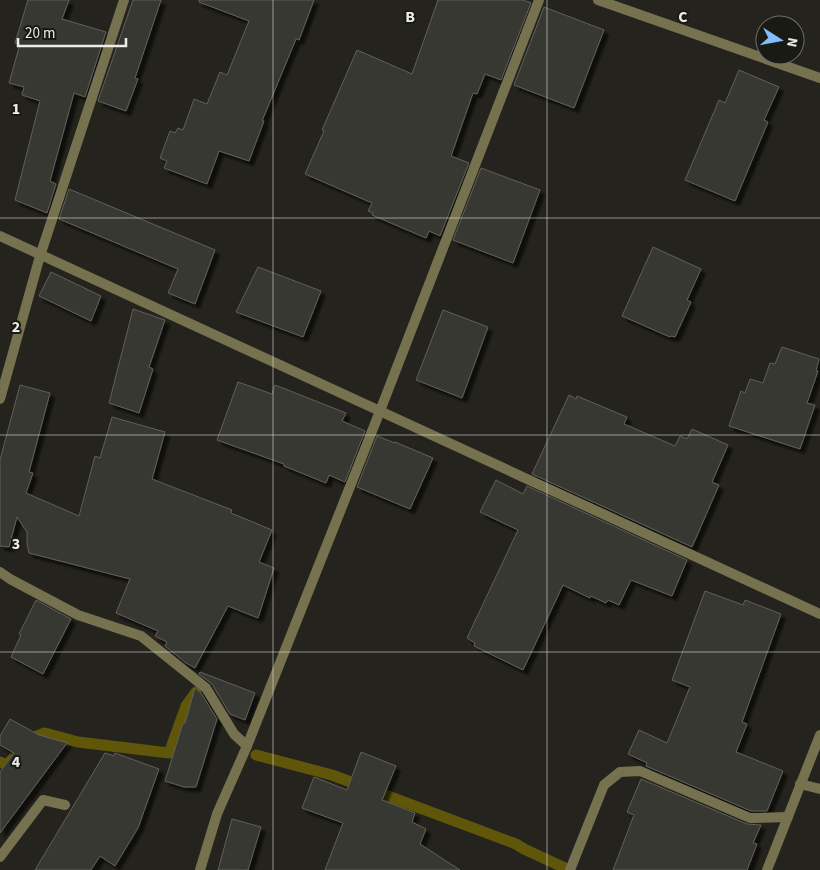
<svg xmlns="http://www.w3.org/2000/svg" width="820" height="870" viewBox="0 0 820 870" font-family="'Source Sans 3',sans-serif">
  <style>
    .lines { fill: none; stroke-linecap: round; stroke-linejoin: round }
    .stream { stroke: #5f560a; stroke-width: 11 }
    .building { fill: #383832; stroke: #606059; filter: url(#shadow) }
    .minor { stroke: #76724f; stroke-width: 10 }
    .grid { fill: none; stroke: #edece8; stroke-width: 1; stroke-opacity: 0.55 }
    .grid-label { font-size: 16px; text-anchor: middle; font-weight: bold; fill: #edece8; stroke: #1a1a14; stroke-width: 4; stroke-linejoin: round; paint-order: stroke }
  </style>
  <defs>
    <filter id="shadow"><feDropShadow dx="4.5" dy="4.5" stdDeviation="1" flood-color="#0009"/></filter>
  </defs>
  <rect width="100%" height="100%" fill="#24231d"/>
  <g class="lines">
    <g class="stream">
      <polyline points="27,743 32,738 45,733 78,742 169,753 186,706 196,692"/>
      <polyline points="256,755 332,775 516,844 524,849 565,868"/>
      <polyline points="0,762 7,765 16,755"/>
    </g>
  </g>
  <g class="building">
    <polygon points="28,0 69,0 62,19 106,32 85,97 74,93 50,181 56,184 47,213 15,200 40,101 22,95 24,87 9,83 20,44 15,43"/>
    <polygon points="133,0 161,0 135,78 138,79 126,111 98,101"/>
    <polygon points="199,0 314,0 299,40 296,39 262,121 264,121 249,161 219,151 207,184 164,168 167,161 160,158 170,131 175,133 178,128 183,130 194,99 207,104 220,72 227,75 249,21 199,2"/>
    <polygon points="438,0 523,0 531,3 501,80 485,74 477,94 473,93 451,156 469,163 440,236 429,231 426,238 372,215 373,213 368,211 372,203 305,174 324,131 322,130 357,50 412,74"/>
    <polygon points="544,7 604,30 574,108 514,85"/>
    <polygon points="739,70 779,87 764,120 768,122 735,201 685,180 719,100 725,103"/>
    <polygon points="481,168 540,190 513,263 453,240"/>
    <polygon points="69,189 215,250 195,304 168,293 178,269 59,219"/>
    <polygon points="653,247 701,269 687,300 691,302 675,337 671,336 670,337 622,316"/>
    <polygon points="258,267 321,291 303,337 236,312"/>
    <polygon points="51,272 101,296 91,321 39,296"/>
    <polygon points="133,309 165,320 149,367 153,369 139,413 109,403"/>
    <polygon points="443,310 488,327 462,398 416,380"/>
    <polygon points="782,347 819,359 816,371 818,371 807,403 815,405 800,449 729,426 741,391 745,393 750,379 763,383 770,363 775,364"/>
    <polygon points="238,382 272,394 275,385 346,413 342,421 365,431 345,482 329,475 326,483 284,466 284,464 217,440"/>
    <polygon points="20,385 50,393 29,472 33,473 26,493 79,516 95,456 100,458 112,417 165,432 152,479 232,510 231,513 272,530 259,562 274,568 258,618 228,606 195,668 186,663 165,646 167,642 155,636 158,631 116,613 130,579 29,553 27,544 27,532 17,517 9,547 0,546 0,460"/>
    <polygon points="569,395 576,399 577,396 627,417 624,424 675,446 680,436 687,439 692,429 728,445 712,482 719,485 692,547 532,474"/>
    <polygon points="377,436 395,443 395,442 433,458 410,509 357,487"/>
    <polygon points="496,480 523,494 527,486 687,560 672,596 631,580 619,605 608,600 606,603 591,596 590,598 563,585 523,670 474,646 475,643 467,638 518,530 480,512"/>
    <polygon points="705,591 743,605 745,600 781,614 742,722 747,724 736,752 783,771 767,811 751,811 646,766 647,763 628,754 639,730 667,743 690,687 672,680"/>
    <polygon points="36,600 71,619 43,674 11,657 21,635 19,634"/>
    <polygon points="200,672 255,693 245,720 230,714 212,684 199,674"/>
    <polygon points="195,688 201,693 217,719 196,787 184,787 165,781 183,723 185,723"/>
    <polygon points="10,719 39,735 67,743 0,833 0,772 14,753 0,745 0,736"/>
    <polygon points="361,752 396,766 382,800 415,813 412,822 426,829 420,844 460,870 325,870 343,823 302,808 314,777 347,790"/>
    <polygon points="105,753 114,756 115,753 159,769 138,828 115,866 100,856 91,870 35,870"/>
    <polygon points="641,779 747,824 761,825 753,843 757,844 747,870 613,870 634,815 627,812"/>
    <polygon points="232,819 261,827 248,870 218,870"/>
  </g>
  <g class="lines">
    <g class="minor">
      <polyline points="598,0 820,78"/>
      <polyline points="0,236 820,614"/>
      <polyline points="0,399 40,256 124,0"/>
      <polyline points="0,572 10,579 78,615 141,636 206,688 234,734 247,746"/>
      <polyline points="800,784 820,789"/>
      <polyline points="0,857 43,800 65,805"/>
      <polyline points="200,870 217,814 247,746 380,411 539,0"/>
      <polyline points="570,870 604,785 620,772 640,771 750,818 788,817"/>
      <polyline points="767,870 820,735"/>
    </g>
  </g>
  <path class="grid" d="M273,0V870M547,0V870M0,218H820M0,435H820M0,652H820"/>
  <g class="grid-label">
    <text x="410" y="22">B</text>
    <text x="683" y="22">C</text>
    <text x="16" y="114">1</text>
    <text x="16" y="332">2</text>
    <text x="16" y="549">3</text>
    <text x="16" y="767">4</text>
  </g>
  <g transform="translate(780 40) rotate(101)"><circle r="24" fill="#1a1a14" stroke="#6e6e69"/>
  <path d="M0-4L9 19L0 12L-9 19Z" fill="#84bcfb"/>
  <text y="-8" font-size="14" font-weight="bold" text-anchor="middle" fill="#edece8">N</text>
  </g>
  <path d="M18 38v8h108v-8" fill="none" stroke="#edece8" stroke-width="2.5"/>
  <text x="25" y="38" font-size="15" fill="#edece8" stroke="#1a1a14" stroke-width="4" paint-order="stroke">20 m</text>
</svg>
